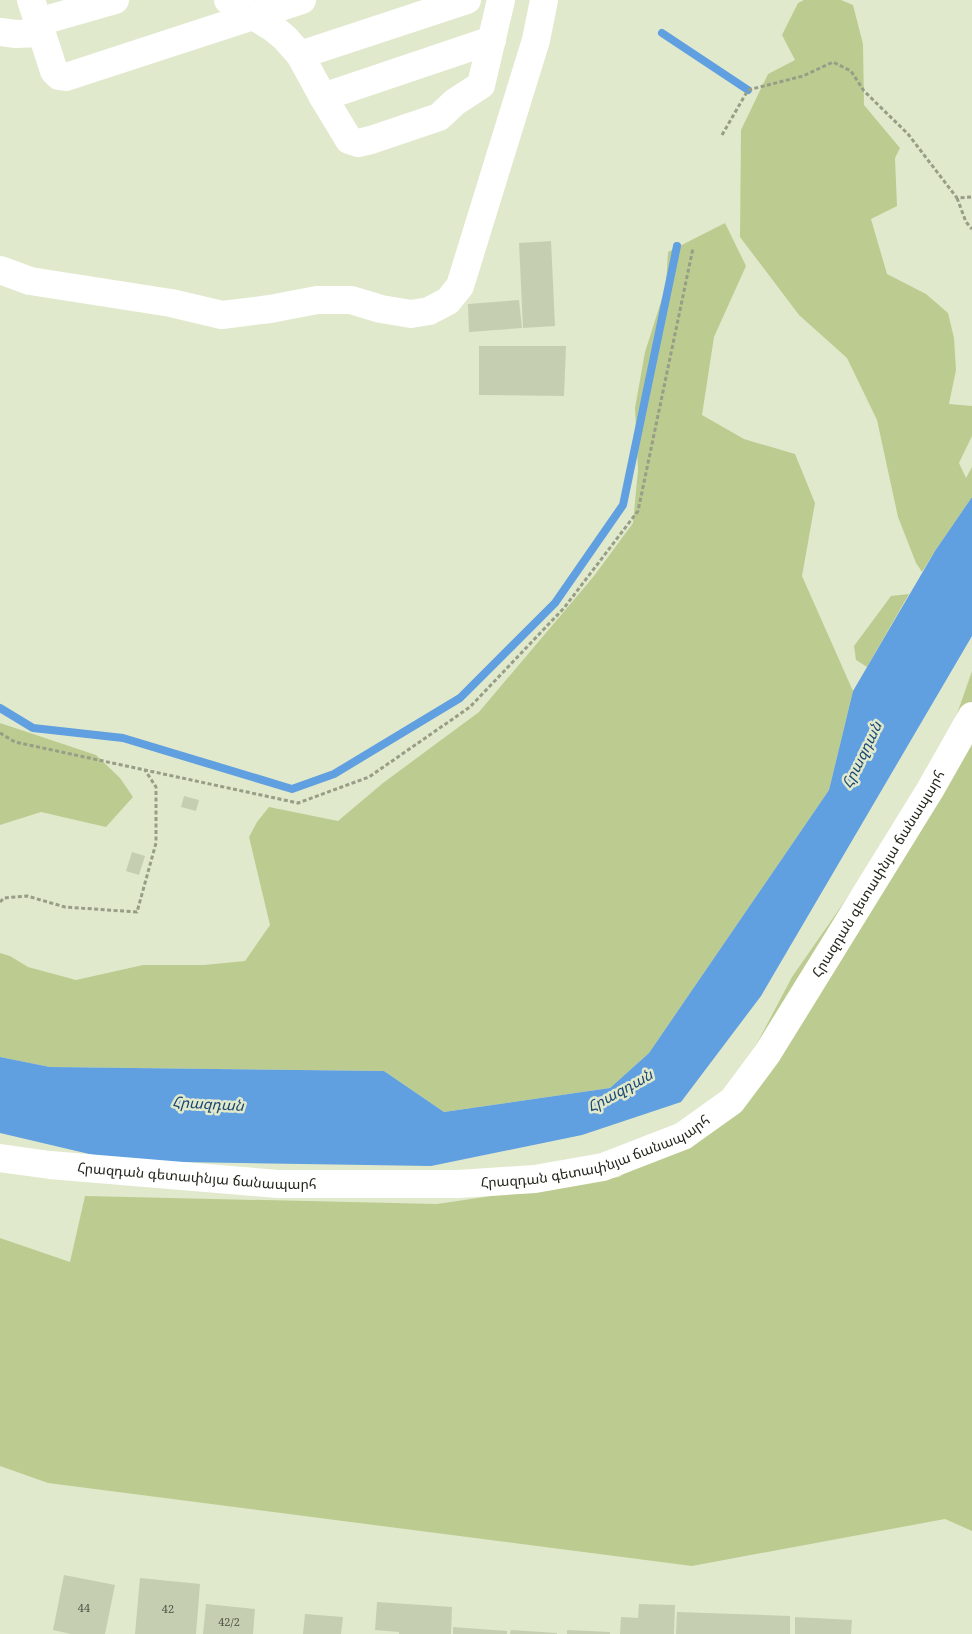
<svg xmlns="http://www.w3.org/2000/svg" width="972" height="1634" viewBox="0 0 972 1634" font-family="'Noto Serif','Noto Sans Armenian',serif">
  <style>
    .green { fill: #bccc90 }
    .water { fill: #609fe0 }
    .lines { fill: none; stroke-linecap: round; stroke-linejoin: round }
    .stream { stroke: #609fe0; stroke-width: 8 }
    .building { fill: #c6ceb2 }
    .path { stroke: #979d87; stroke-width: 3; stroke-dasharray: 4 2.5; stroke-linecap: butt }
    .minor { stroke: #fff; stroke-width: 28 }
    .labels { text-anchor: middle; stroke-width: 5; stroke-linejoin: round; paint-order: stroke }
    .number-label { font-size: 11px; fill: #4c5142 }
    .street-label { font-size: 14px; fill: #24271c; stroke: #e1e9cc }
    .water-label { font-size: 15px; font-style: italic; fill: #1b4873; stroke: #e1e9cc }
  </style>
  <rect width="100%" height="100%" fill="#e1e9cc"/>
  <g class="green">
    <polygon points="804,0 841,0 853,5 863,44 864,105 900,148 895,158 897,206 871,219 887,274 926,294 948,313 954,338 956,370 949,404 972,406 972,436 959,463 966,478 972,467 972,497 935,551 922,572 916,563 898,517 877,420 847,358 799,315 740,237 741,130 768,74 795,60 782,35 798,3"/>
    <polygon points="725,223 746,266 714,337 702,415 744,439 795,454 815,503 802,576 853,691 829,790 649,1053 610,1088 444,1112 384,1071 50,1067 0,1057 0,953 10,956 28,967 76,980 143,965 204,965 245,961 270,925 249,837 257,822 269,807 338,821 383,783 479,712 594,576 633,523 638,470 635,408 645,352 666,286 668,252"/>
    <polygon points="909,594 867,667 856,660 854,646 891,596"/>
    <polygon points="972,671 972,1531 945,1519 692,1566 48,1483 0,1466 0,1238 70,1262 85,1196 437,1204 619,1177 688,1127 744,1068 792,977 849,895 934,780"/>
    <polygon points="0,723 96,755 120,778 133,797 106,827 41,812 0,825"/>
  </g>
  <polygon class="water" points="972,497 972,636 761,996 681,1102 582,1135 431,1166 119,1161 0,1133 0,1057 50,1067 384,1071 444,1112 610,1088 649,1053 829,790 853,691 935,551"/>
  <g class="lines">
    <g class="stream">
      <polyline points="662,33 748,90"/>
      <polyline points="0,708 33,728 123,738 292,789 334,774 460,698 555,603 623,505 677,246"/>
    </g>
  </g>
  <g class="building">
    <polygon points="551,241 555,326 523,328 519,243"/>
    <polygon points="519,300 522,328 469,332 468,304"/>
    <polygon points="479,346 566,346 564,396 479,395"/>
    <polygon points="184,796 199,800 196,811 181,807"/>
    <polygon points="132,852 145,856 139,875 126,871"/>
    <polygon points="64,1575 115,1585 105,1634 71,1634 53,1630"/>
    <polygon points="140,1578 200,1584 196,1634 135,1634"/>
    <polygon points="377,1602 452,1607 451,1634 399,1634 399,1632 375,1630"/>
    <polygon points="206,1604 255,1609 253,1634 203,1634"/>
    <polygon points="639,1604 675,1605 674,1634 620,1634 621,1617 638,1618"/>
    <polygon points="677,1612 790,1616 790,1634 676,1634"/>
    <polygon points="305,1614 343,1617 341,1634 303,1634"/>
    <polygon points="795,1617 852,1620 851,1634 795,1634"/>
    <polygon points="453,1627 507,1631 507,1634 453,1634"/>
    <polygon points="511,1630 557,1633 557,1634 510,1634"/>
    <polygon points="567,1630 610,1632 610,1634 567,1634"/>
  </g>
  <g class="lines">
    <g class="path">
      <polyline points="722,135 748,90 803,76 833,62 851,71 864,91 908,134 957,198 972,197"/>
      <polyline points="957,198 966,222 972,229"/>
      <polyline points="0,733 15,742 298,803 369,777 470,707 564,608 638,511 693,248"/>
      <polyline points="0,902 4,898 27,896 65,907 137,912 156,843 156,787 145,770"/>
    </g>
    <g class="minor">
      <polyline points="31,0 54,71 59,76 66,77 302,0"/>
      <polyline points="228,0 273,28 285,38 300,55 467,0"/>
      <polyline points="38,22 115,0"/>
      <polyline points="0,32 16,34 41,33"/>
      <polyline points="300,55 323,97 492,40"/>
      <polyline points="323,97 349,140 358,143 371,140 439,117 455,102 481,85 501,0"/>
      <polyline points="0,270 30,281 171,303 222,315 270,309 317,300 351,300 381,309 411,314 429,311 448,301 460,286 536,40 544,0"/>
      <path id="s1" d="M0,1158L50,1165L278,1184H458L535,1179L603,1167L683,1136L732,1101L767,1054L930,790L972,716"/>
    </g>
  </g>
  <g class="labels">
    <g class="number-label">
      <text x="84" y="1612">44</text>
      <text x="168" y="1613">42</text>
      <text x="229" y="1626">42/2</text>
    </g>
    <g class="street-label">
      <text dy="5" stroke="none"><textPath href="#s1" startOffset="1022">Հրազդան գետափնյա ճանապարհ</textPath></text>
      <text dy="5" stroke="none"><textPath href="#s1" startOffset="602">Հրազդան գետափնյա ճանապարհ</textPath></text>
      <text dy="5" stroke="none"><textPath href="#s1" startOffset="198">Հրազդան գետափնյա ճանապարհ</textPath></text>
    </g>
    <g class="water-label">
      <text transform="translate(862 755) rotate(-64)" y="5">Հրազդան</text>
      <text transform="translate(620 1091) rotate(-29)" y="5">Հրազդան</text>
      <text transform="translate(208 1104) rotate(3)" y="5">Հրազդան</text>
    </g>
  </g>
</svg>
